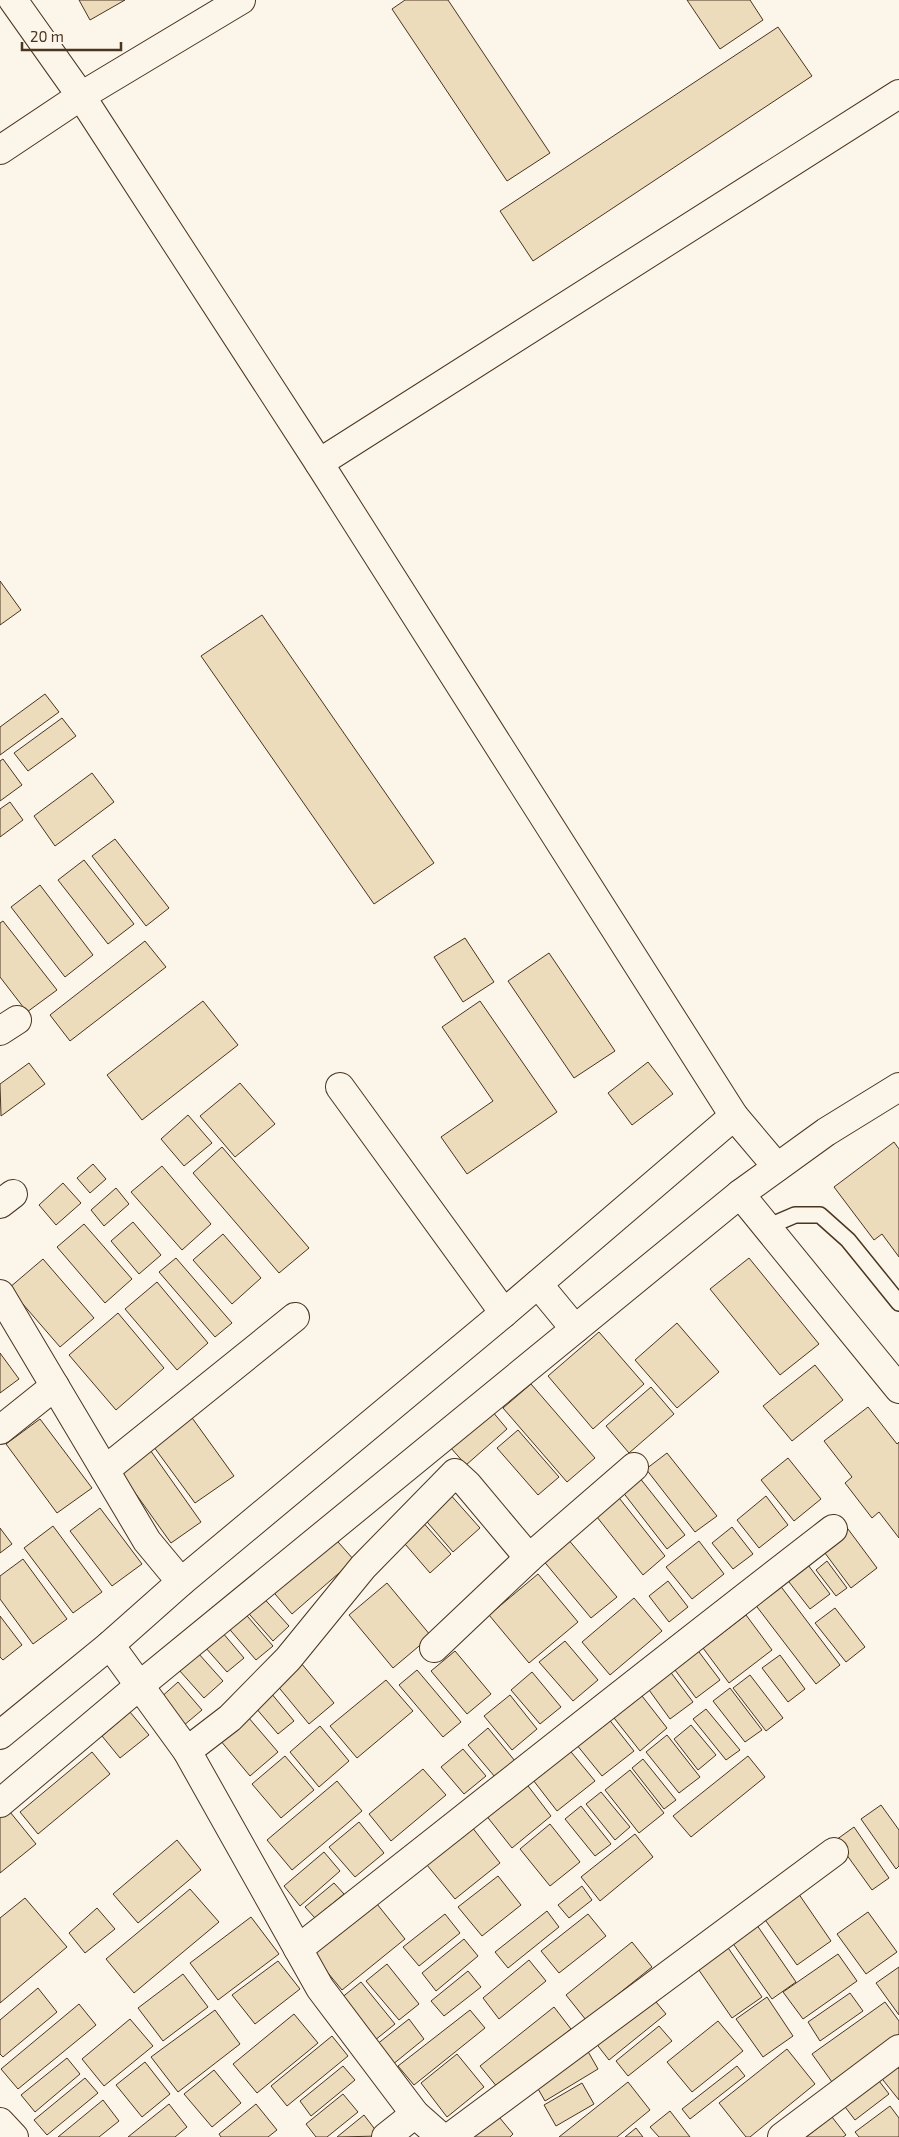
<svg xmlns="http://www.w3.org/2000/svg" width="899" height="2137" viewBox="0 0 899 2137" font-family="'Exo 2',sans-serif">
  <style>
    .building { fill: #ecdcbc; stroke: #4a3520 }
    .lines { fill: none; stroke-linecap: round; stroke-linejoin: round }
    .lane-casing { stroke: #4a3520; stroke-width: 18 }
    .street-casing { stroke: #4a3520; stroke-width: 30 }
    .lane { stroke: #fbf6e9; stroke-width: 15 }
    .street { stroke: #fbf6e9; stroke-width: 28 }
  </style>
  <rect width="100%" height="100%" fill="#fbf6e9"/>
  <g class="building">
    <polygon points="79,0 125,0 90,20"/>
    <polygon points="405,0 448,0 550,153 507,181 392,9"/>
    <polygon points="687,0 750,0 763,20 720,49"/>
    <polygon points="778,27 812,76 533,261 500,211"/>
    <polygon points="0,581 21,610 0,625"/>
    <polygon points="262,615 434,863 374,904 201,656"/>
    <polygon points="45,694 59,712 0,755 0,727"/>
    <polygon points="62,718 76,736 28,771 14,753"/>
    <polygon points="3,759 22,785 0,801 0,761"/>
    <polygon points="92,773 114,802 55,846 34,816"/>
    <polygon points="10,802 23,820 0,837 0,809"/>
    <polygon points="115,839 169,908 146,926 92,856"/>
    <polygon points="84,860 134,924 108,944 58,880"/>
    <polygon points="40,885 93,955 65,977 11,907"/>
    <polygon points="3,921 57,990 27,1012 0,977 0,923"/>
    <polygon points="465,938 494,982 463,1002 434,957"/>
    <polygon points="145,941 166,967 70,1041 50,1015"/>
    <polygon points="549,953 615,1051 574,1078 508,981"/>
    <polygon points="203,1001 238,1045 142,1120 107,1075"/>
    <polygon points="480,1001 557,1112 467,1174 441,1137 493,1101 442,1027"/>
    <polygon points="648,1062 673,1094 632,1125 608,1093"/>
    <polygon points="29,1063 45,1084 1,1116 0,1084"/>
    <polygon points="240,1083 275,1124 235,1157 200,1116"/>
    <polygon points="188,1115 212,1143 184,1166 161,1139"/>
    <polygon points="894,1142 899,1149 899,1257 882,1234 874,1240 834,1187"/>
    <polygon points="222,1147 309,1248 279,1273 193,1173"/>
    <polygon points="93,1164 106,1179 90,1193 77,1178"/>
    <polygon points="162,1166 211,1224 182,1250 131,1192"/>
    <polygon points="63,1183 81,1203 56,1225 39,1205"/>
    <polygon points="116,1188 129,1204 104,1226 91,1210"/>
    <polygon points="133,1222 161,1255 139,1274 111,1241"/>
    <polygon points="84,1224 132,1279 105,1303 57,1247"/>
    <polygon points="223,1234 261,1278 232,1304 193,1260"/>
    <polygon points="176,1258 232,1323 215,1337 159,1272"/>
    <polygon points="749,1258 819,1344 780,1375 710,1289"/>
    <polygon points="43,1259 94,1318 60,1347 9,1288"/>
    <polygon points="157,1282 208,1343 177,1370 125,1309"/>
    <polygon points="118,1313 164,1368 116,1410 69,1355"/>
    <polygon points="677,1323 719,1372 677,1408 635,1360"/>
    <polygon points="599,1332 644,1384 593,1429 548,1376"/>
    <polygon points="0,1353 19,1379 0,1393"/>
    <polygon points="815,1365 843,1400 792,1441 763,1406"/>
    <polygon points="531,1384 595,1458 567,1482 503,1408"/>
    <polygon points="651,1387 674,1414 629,1453 606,1426"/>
    <polygon points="868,1407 897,1444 899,1442 899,1538 879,1512 872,1518 845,1483 852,1477 824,1441"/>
    <polygon points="492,1411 507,1429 466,1465 450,1447"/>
    <polygon points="190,1415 234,1476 195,1503 151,1443"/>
    <polygon points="40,1419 92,1488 57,1513 6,1444"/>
    <polygon points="518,1430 559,1477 538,1495 497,1448"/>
    <polygon points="148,1447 201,1522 171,1543 118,1469"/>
    <polygon points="667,1453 717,1516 695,1532 646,1469"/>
    <polygon points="788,1458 821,1499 794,1521 761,1480"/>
    <polygon points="639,1477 685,1535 667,1549 622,1491"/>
    <polygon points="448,1492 480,1528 453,1552 422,1516"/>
    <polygon points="616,1494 665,1556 643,1575 593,1512"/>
    <polygon points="766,1496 788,1525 759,1548 737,1520"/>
    <polygon points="100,1508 142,1564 112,1586 70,1531"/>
    <polygon points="420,1519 451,1554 430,1573 399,1537"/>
    <polygon points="845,1525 877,1568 851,1588 819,1545"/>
    <polygon points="53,1526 102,1592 73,1613 24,1548"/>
    <polygon points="732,1527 753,1554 733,1569 712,1543"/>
    <polygon points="0,1528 12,1544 0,1553"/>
    <polygon points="331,1534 354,1560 292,1614 270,1588"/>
    <polygon points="567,1538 617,1597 591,1618 542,1559"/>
    <polygon points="699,1541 724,1574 692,1599 666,1567"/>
    <polygon points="802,1557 830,1594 810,1609 782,1573"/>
    <polygon points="23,1559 67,1619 33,1644 0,1599 0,1576"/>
    <polygon points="827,1561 847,1588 836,1596 816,1570"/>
    <polygon points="538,1574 578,1622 529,1663 489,1615"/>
    <polygon points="668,1581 688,1607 669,1622 649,1596"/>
    <polygon points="387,1583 431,1636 393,1668 349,1615"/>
    <polygon points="779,1584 840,1665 816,1684 754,1603"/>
    <polygon points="259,1593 289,1626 273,1641 243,1607"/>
    <polygon points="634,1598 662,1631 610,1675 582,1642"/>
    <polygon points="835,1608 865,1647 846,1662 815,1623"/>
    <polygon points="242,1610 273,1646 256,1660 225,1624"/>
    <polygon points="746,1615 772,1650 729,1683 703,1648"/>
    <polygon points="0,1616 22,1645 3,1660 0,1657"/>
    <polygon points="222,1632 244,1658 227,1672 205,1647"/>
    <polygon points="565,1641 598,1680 573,1701 539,1662"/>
    <polygon points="696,1648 720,1680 696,1698 672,1666"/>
    <polygon points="455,1651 491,1694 467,1714 431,1671"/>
    <polygon points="198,1653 223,1681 204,1698 179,1670"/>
    <polygon points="780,1655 805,1689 788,1702 762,1668"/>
    <polygon points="301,1663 334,1703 309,1724 276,1684"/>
    <polygon points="666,1666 693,1702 670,1719 644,1683"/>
    <polygon points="417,1670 461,1722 443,1737 399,1685"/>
    <polygon points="532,1672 561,1707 540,1724 511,1690"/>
    <polygon points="750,1675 783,1718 766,1731 733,1688"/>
    <polygon points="386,1680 413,1711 357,1758 330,1726"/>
    <polygon points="178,1682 202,1710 183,1726 159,1699"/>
    <polygon points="635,1687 667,1728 640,1751 607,1709"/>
    <polygon points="730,1688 762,1730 745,1742 713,1701"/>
    <polygon points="271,1693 294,1721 278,1734 255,1707"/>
    <polygon points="510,1695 537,1729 512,1750 484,1716"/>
    <polygon points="706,1709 740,1750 726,1760 693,1719"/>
    <polygon points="130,1712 149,1735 120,1758 102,1736"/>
    <polygon points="604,1713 634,1751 602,1776 572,1739"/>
    <polygon points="248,1717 278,1752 250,1776 220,1740"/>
    <polygon points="691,1725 716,1755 698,1770 674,1739"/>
    <polygon points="320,1726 349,1761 319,1787 290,1752"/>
    <polygon points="488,1728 515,1761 495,1777 468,1745"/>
    <polygon points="667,1735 700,1777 679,1793 646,1752"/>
    <polygon points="567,1747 595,1781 557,1811 530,1776"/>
    <polygon points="463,1749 486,1776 464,1794 441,1767"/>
    <polygon points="92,1752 110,1774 38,1834 20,1812"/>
    <polygon points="285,1756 314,1790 281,1818 252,1784"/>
    <polygon points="748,1756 765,1777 691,1837 673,1816"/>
    <polygon points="643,1759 676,1800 664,1809 632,1768"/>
    <polygon points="423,1769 446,1795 391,1841 369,1814"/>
    <polygon points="630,1770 664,1813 639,1833 605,1790"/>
    <polygon points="337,1781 362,1811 292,1870 267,1840"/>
    <polygon points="525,1782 551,1816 512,1848 485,1814"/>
    <polygon points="601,1792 630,1827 615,1840 586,1804"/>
    <polygon points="881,1805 899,1830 899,1866 896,1869 861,1819"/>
    <polygon points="581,1806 611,1844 595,1856 565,1819"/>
    <polygon points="6,1807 36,1844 0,1873 0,1812"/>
    <polygon points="359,1822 384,1853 355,1877 329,1847"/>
    <polygon points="468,1822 500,1863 455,1899 422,1859"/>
    <polygon points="550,1824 580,1862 550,1886 520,1849"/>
    <polygon points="854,1827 889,1878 872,1890 836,1840"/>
    <polygon points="635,1834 653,1857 600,1901 581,1877"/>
    <polygon points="177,1840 201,1870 138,1923 113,1894"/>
    <polygon points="324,1852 340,1871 300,1906 284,1886"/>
    <polygon points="498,1876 521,1905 482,1936 458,1907"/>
    <polygon points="334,1883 344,1894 315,1918 305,1907"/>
    <polygon points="582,1886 592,1900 569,1918 558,1905"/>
    <polygon points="190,1889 219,1922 134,1993 106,1959"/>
    <polygon points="796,1890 831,1941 797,1965 761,1914"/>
    <polygon points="25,1898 67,1947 0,2003 0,1918"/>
    <polygon points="373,1899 405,1939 342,1990 309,1950"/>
    <polygon points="97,1908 115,1929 85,1953 69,1933"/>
    <polygon points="547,1911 559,1927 508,1968 495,1952"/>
    <polygon points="868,1912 897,1952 866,1974 837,1934"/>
    <polygon points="445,1914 460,1933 419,1966 403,1947"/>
    <polygon points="588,1914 606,1936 559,1973 541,1951"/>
    <polygon points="251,1917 279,1954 218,2000 190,1963"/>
    <polygon points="752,1918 796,1982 772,1999 727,1935"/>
    <polygon points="464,1939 478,1956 436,1991 422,1973"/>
    <polygon points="632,1942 652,1967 586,2020 566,1995"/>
    <polygon points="724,1942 762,1997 732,2018 694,1963"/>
    <polygon points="838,1954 857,1981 803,2019 783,1992"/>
    <polygon points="529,1960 546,1981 499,2019 483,1998"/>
    <polygon points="278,1961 300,1989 255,2024 232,1995"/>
    <polygon points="387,1964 419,2004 399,2020 366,1981"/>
    <polygon points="899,1967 899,2015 876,1983"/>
    <polygon points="468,1971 481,1987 444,2016 431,2001"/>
    <polygon points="183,1974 208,2007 163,2041 138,2008"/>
    <polygon points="361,1982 395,2024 369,2045 335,2003"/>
    <polygon points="38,1988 57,2012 3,2057 0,2054 0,2020"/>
    <polygon points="850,1993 863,2011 820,2041 808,2022"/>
    <polygon points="652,1997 666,2014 609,2060 595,2042"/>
    <polygon points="767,1997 793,2036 763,2057 736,2019"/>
    <polygon points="885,2002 899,2021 899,2046 837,2089 812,2054"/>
    <polygon points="79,2004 96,2025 18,2089 1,2069"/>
    <polygon points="554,2007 571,2029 498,2088 480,2066"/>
    <polygon points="215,2010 240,2044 178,2092 151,2057"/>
    <polygon points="470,2010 485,2028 414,2085 398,2066"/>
    <polygon points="294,2014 318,2043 257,2093 233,2064"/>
    <polygon points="130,2019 153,2046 104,2086 82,2059"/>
    <polygon points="409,2019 424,2039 392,2065 376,2045"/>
    <polygon points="718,2021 743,2051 692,2092 667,2062"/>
    <polygon points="659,2026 672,2041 628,2076 616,2061"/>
    <polygon points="332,2036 348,2056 287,2106 271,2086"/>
    <polygon points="586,2048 598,2069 545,2101 533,2080"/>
    <polygon points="787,2049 815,2084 750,2137 746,2137 719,2103"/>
    <polygon points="457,2054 484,2087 447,2117 421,2083"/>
    <polygon points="67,2058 80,2074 35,2112 21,2095"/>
    <polygon points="145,2062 170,2094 142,2117 116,2085"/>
    <polygon points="894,2063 899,2069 899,2100 879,2075"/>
    <polygon points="343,2066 355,2080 311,2116 300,2101"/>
    <polygon points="737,2066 745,2076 690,2119 682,2109"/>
    <polygon points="214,2070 241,2103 212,2127 184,2094"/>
    <polygon points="873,2073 889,2094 855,2120 839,2099"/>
    <polygon points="85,2078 98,2093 47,2135 34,2120"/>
    <polygon points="628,2082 650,2110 617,2137 559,2137"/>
    <polygon points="582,2083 594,2104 556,2126 544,2105"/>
    <polygon points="343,2094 358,2112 327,2137 316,2137 306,2124"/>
    <polygon points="103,2100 119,2121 99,2137 58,2137"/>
    <polygon points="169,2104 187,2127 175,2137 128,2137"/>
    <polygon points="256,2104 277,2130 268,2137 221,2137 219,2134"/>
    <polygon points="890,2106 899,2118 899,2137 859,2137 855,2132"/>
    <polygon points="670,2111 690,2137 659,2137 650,2127"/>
    <polygon points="495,2112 513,2134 510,2137 465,2137"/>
    <polygon points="364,2115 380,2136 337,2137"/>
    <polygon points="832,2117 846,2135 843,2137 806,2137"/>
    <polygon points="636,2128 643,2137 625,2137"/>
  </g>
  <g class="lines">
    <defs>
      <polyline id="lane" points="767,1227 795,1215 820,1215 848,1240 899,1303"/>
      <g id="street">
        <polyline points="13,0 81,96 319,463 734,1116 777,1167"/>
        <polyline points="0,150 81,96 241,0"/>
        <polyline points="319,463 899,94"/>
        <polyline points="0,1031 17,1020"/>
        <polyline points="340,1087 504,1313"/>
        <polyline points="899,1087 826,1132 740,1194 899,1389"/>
        <polyline points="0,1204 13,1194"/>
        <polyline points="538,1284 575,1329"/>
        <polyline points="0,1294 147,1541 181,1582"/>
        <polyline points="0,1430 55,1386"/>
        <polyline points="105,1470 295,1317"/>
        <polyline points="110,1645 187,1751 320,1988 415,2114 441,2137"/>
        <polyline points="434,1648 529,1558 634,1467"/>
        <polyline points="0,1735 110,1645 181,1582 504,1313 734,1116"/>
        <polyline points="187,1751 230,1718 288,1659 363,1567 455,1473 467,1484 529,1558"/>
        <polyline points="0,1803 139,1686 740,1194"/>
        <path d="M298,1949C476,1809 654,1667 833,1529"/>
        <polyline points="0,2122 14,2137"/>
        <polyline points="386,2137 415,2114"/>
        <polyline points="450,2137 834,1852"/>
        <polyline points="782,2137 899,2049"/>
      </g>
    </defs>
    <use href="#lane" class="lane-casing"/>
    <use href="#street" class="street-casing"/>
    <use href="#lane" class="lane"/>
    <use href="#street" class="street"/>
  </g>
  <path d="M22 42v8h99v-8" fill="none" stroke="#4a3520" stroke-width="2.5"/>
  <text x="30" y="42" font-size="15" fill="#4a3520" stroke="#fbf6e9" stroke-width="4" paint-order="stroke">20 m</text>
</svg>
